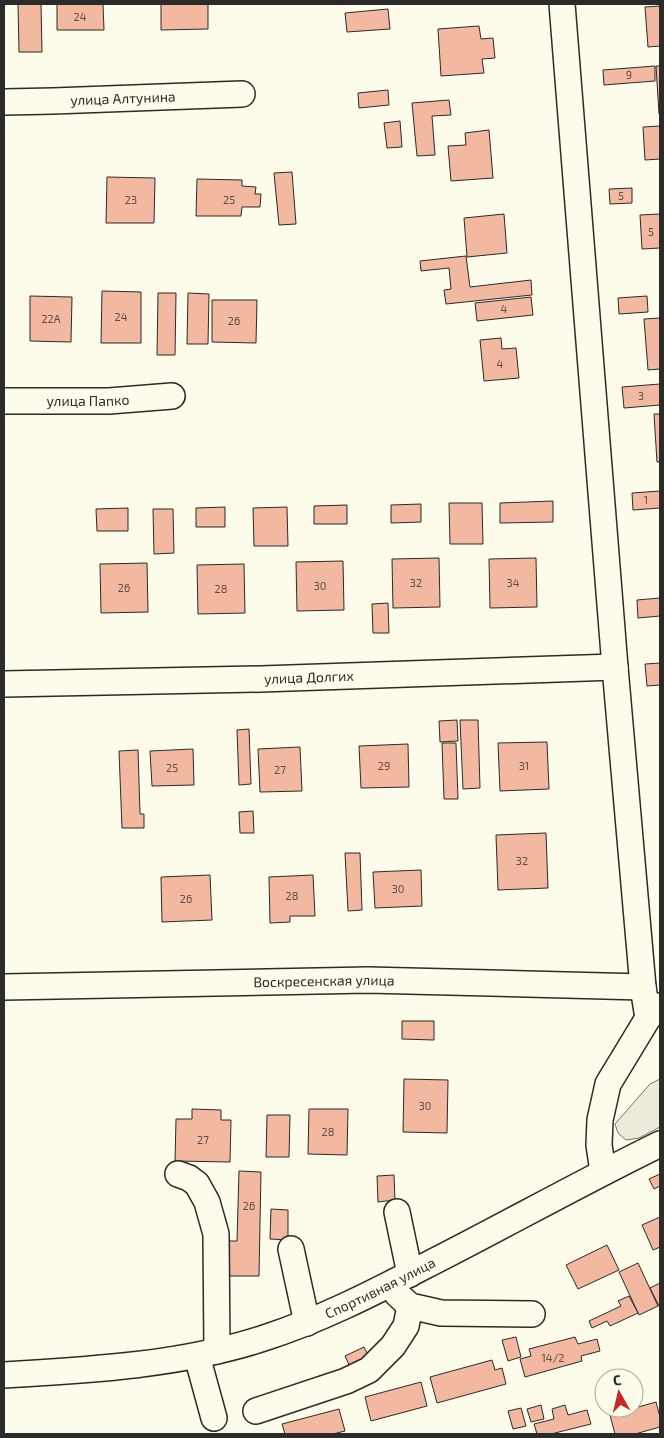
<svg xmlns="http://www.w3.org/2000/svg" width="664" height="1438" viewBox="0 0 664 1438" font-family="'Exo 2',sans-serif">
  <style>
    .green { fill: #ecebdb; stroke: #74746e }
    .building { fill: #f2b8a0; stroke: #2b2b2b }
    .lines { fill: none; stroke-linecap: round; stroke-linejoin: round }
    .minor-casing { stroke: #2b2b2b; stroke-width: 28 }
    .minor { stroke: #fdfbea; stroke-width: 25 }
    .labels { text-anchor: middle; stroke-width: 4; stroke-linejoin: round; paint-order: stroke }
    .number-label { font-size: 11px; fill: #5d4e48 }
    .street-label { font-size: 14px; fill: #2b2b2b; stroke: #fdfbea }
  </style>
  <rect width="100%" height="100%" fill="#fdfbea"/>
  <polygon class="green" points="660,1079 660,1127 639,1138 626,1140 618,1133 615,1124 650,1084"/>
  <g class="building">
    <polygon points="18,4 41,4 42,52 19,52"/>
    <polygon points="57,4 103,4 104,30 57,30"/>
    <polygon points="161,4 208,4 208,29 161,30"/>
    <polygon points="660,6 660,46 648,47 645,7"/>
    <polygon points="388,9 390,29 347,32 345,13"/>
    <polygon points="479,26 481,39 493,38 495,58 482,59 484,73 441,76 438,29"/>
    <polygon points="655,66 655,81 604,85 603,70"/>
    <polygon points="656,66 660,66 660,114 659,114"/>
    <polygon points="388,90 389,105 359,108 358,93"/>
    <polygon points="449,100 451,115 432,116 435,155 417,156 412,103"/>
    <polygon points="400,121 402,147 387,148 384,123"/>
    <polygon points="660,126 660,159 645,160 643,127"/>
    <polygon points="489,130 493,178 451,181 448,146 466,145 465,133"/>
    <polygon points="292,172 296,224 279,225 274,173"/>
    <polygon points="107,177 155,178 154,223 106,223"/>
    <polygon points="197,179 242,180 242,186 256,187 255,194 261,194 260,207 242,207 241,216 196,216"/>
    <polygon points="632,188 632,203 610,204 609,189"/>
    <polygon points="504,214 507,253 467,257 464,218"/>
    <polygon points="660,214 660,248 642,249 640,215"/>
    <polygon points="466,256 470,287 531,280 532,295 446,304 444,290 451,289 449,268 421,271 420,261"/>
    <polygon points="102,291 141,292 141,343 101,343"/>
    <polygon points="158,293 176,293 175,355 157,355"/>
    <polygon points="188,293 209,294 208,344 187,344"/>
    <polygon points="30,296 72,297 71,342 30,341"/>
    <polygon points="647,296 648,312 619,314 618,298"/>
    <polygon points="531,297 533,315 477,321 475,303"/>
    <polygon points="212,300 257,300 256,343 212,342"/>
    <polygon points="660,318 660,369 648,370 644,319"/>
    <polygon points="501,338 502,349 516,348 519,378 484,381 480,340"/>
    <polygon points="660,384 660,405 624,408 622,387"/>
    <polygon points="654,414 660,414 660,462 657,462"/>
    <polygon points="660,491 660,508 633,510 632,493"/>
    <polygon points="553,501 553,522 500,523 500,503"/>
    <polygon points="449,503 482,503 483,544 450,544"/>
    <polygon points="421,504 421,522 391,523 391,505"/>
    <polygon points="347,505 347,524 314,524 314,506"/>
    <polygon points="225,507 225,527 196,527 196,508"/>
    <polygon points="287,507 288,546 254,546 253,508"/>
    <polygon points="128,508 128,531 97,531 96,509"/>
    <polygon points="153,509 173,509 174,553 154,554"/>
    <polygon points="439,558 440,607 393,608 392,559"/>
    <polygon points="536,558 537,607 490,608 489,559"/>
    <polygon points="343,561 344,610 297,611 296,562"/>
    <polygon points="147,563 148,612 101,613 100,564"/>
    <polygon points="244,564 245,613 198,614 197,565"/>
    <polygon points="660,598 660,616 638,618 637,600"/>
    <polygon points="388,603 389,633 373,633 372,604"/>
    <polygon points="660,663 660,685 647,686 645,664"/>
    <polygon points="457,720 458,741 440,742 439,721"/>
    <polygon points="460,720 478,720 480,788 463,789"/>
    <polygon points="249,729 251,784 239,785 237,730"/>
    <polygon points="547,742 549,789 500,791 498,743"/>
    <polygon points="442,743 456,743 458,799 444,799"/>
    <polygon points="408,744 409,787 361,788 359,746"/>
    <polygon points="300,747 302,791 260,792 258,749"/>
    <polygon points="193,749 194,785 152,786 150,751"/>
    <polygon points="138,750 140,814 144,814 144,828 122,828 119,751"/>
    <polygon points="253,811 254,833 240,833 239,812"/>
    <polygon points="546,833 548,888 498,890 496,835"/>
    <polygon points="345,853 360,853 362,910 348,911"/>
    <polygon points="421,870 422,906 375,908 373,872"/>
    <polygon points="210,875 212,920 162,922 161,877"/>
    <polygon points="313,875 315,916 290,916 290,922 270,923 269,877"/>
    <polygon points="402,1021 434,1021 434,1040 402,1039"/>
    <polygon points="404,1079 448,1080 447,1133 403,1132"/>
    <polygon points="192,1109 221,1110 221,1120 231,1120 230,1162 175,1161 176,1119 192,1119"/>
    <polygon points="309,1109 348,1109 347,1155 308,1154"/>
    <polygon points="267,1115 290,1115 289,1157 266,1157"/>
    <polygon points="239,1171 261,1172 259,1276 229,1276 229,1241 237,1241"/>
    <polygon points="660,1174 660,1186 654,1189 649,1179"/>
    <polygon points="394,1175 395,1200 378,1202 377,1176"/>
    <polygon points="271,1209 288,1210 288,1240 270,1239"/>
    <polygon points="660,1217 660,1247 653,1250 642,1225"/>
    <polygon points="607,1245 619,1270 578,1289 566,1265"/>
    <polygon points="638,1263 658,1306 639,1315 619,1272"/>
    <polygon points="660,1283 660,1308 650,1288"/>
    <polygon points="629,1296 638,1313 610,1326 607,1321 592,1328 589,1321 621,1306 618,1301"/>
    <polygon points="516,1337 521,1357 508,1361 502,1340"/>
    <polygon points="575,1337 578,1344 597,1339 600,1351 581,1356 582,1361 525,1377 520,1359 531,1356 529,1349"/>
    <polygon points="364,1347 369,1357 350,1367 345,1356"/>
    <polygon points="492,1360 495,1370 502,1368 506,1384 437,1403 430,1377"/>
    <polygon points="421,1382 427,1406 371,1421 365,1397"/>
    <polygon points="656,1402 660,1417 660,1427 635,1434 615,1434 610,1415"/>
    <polygon points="541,1405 544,1419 531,1422 527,1409"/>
    <polygon points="565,1405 568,1415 587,1410 591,1424 551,1434 537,1434 534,1424 554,1419 552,1409"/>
    <polygon points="521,1408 526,1426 513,1429 508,1411"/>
    <polygon points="339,1409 345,1431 333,1434 285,1434 282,1424"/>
  </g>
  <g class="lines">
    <defs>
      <g id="minor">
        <polyline points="562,4 615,667 643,987 648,1018"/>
        <path id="s1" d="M4,102L53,101L242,94"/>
        <path id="s2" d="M4,401H109L172,396"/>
        <path id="s3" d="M4,684L261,679L615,667"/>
        <path id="s4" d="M4,987L368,980L643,987"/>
        <polyline points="603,1172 599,1145 600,1120 608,1084 648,1018 659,1006"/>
        <polyline points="178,1174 189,1178 197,1184 207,1202 216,1234 217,1351"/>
        <polyline points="397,1212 410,1274"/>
        <polyline points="291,1249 307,1323"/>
        <polyline points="397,1294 410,1306 441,1313 532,1314"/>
        <polyline points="197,1356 214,1418"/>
        <path id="s5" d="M4,1375C90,1370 182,1365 264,1338C320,1320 371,1294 423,1267C502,1227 580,1183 660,1144"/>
        <polyline points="256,1411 346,1381 369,1370 393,1346 406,1326 410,1306"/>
      </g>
    </defs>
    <use href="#minor" class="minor-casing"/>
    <use href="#minor" class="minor"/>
  </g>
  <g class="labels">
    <g class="number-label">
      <text x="80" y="21">24</text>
      <text x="629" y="79">9</text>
      <text x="621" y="200">5</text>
      <text x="131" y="204">23</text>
      <text x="229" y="204">25</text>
      <text x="651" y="236">5</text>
      <text x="504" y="313">4</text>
      <text x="121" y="321">24</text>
      <text x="51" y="323">22А</text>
      <text x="234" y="325">26</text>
      <text x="500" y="368">4</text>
      <text x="641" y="400">3</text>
      <text x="646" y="504">1</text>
      <text x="416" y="587">32</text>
      <text x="513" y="587">34</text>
      <text x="320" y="590">30</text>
      <text x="124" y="592">26</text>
      <text x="221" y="593">28</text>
      <text x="384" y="770">29</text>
      <text x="524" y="770">31</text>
      <text x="172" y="772">25</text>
      <text x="280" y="774">27</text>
      <text x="522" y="865">32</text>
      <text x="398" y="893">30</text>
      <text x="292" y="900">28</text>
      <text x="186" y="903">26</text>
      <text x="425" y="1110">30</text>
      <text x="328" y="1136">28</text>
      <text x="203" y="1144">27</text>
      <text x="249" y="1210">26</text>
      <text x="553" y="1362">14/2</text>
    </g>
    <g class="street-label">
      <text dy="5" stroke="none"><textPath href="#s1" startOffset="119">улица Алтунина</textPath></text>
      <text dy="5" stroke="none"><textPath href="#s2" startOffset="84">улица Папко</textPath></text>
      <text dy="5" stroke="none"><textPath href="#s3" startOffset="305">улица Долгих</textPath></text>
      <text dy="5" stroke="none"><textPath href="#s4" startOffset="320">Воскресенская улица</textPath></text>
      <text dy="5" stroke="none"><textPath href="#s5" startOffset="390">Спортивная улица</textPath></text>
    </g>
  </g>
  <rect width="664" height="1438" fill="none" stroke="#2b2b2b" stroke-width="10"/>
  <g transform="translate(619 1393) rotate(352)"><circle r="24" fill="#fdfbea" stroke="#a9a89e"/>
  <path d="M0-4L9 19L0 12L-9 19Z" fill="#c62828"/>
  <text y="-8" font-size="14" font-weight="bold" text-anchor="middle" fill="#2b2b2b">С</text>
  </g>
</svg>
